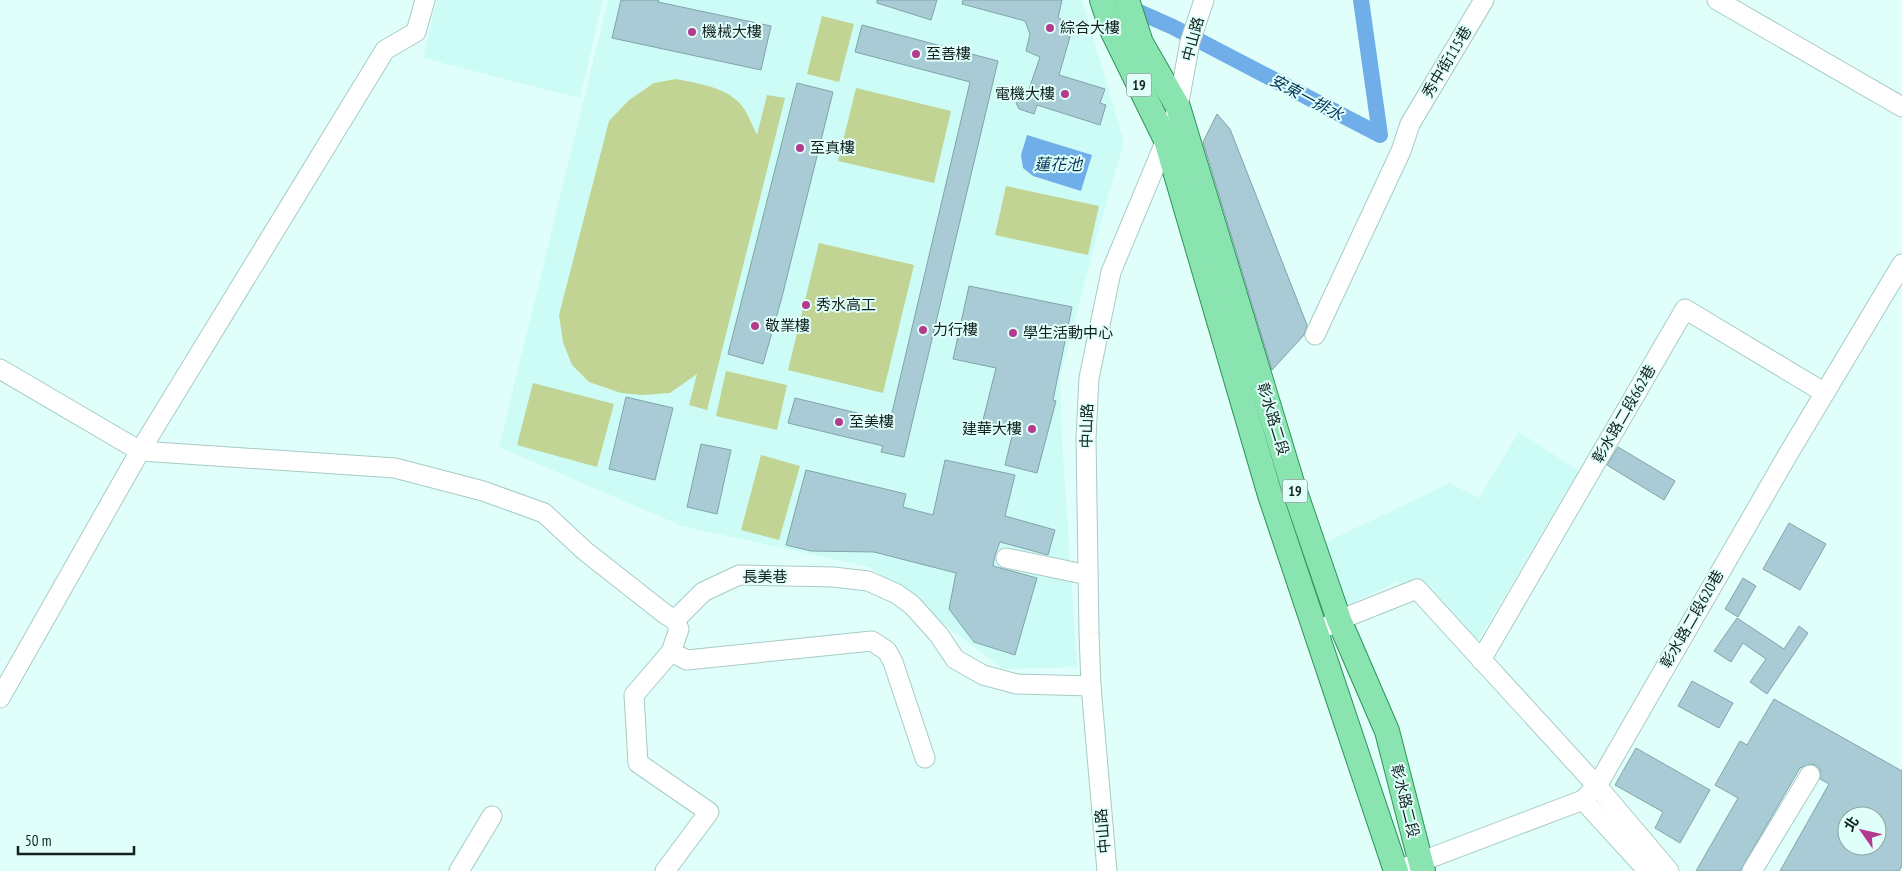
<svg xmlns="http://www.w3.org/2000/svg" width="1902" height="871" viewBox="0 0 1902 871" font-family="'PT Sans Narrow','Noto Sans TC',sans-serif">
  <style>
    .built { fill: #ccfcf5 }
    .green { fill: #c1d494 }
    .water { fill: #6faee9 }
    .lines { fill: none; stroke-linecap: round; stroke-linejoin: round }
    .canal { stroke: #6faee9; stroke-width: 16 }
    .building { fill: #a8cbd5; stroke: #81a3ac; fill-rule: evenodd }
    .minor-casing { stroke: #a6cbc5; stroke-width: 21 }
    .major-casing { stroke: #2d945a; stroke-width: 26 }
    .minor { stroke: #fff; stroke-width: 19 }
    .major { stroke: #8ae4b0; stroke-width: 24 }
    .poi-dot { fill: #b33a8d; stroke: #e1fffa; stroke-width: 2 }
    .labels { text-anchor: middle; stroke-width: 4; stroke-linejoin: round; paint-order: stroke }
    .shield { fill: #e1fffa; stroke: #506360; stroke-width: 1 }
    .shield-label { font-size: 14px; font-weight: bold; fill: #12201e }
    .poi-label { font-size: 15px; fill: #12201e; stroke: #e1fffa; text-anchor: start }
    .street-label { font-size: 15px; fill: #12201e; stroke: #e1fffa }
    .water-label { font-size: 16px; font-style: italic; fill: #013359; stroke: #e1fffa }
  </style>
  <rect width="100%" height="100%" fill="#e1fffa"/>
  <g class="built">
    <polygon points="437,0 603,0 580,98 423,58"/>
    <polygon points="608,0 1082,0 1124,142 1098,232 1060,377 1062,439 1077,667 1003,669 870,567 682,526 499,447"/>
    <polygon points="1519,432 1579,471 1473,649 1424,602 1397,582 1340,609 1320,545 1450,483 1479,498"/>
  </g>
  <g class="green">
    <polygon points="822,16 854,24 839,82 807,74"/>
    <path d="M676,79C696,83 719,86 735,99C746,107 751,123 757,135L767,95L785,98L707,410L689,405L697,374L670,393L642,395L621,393L589,382L572,365L563,342L559,315L609,121L629,100L654,83Z"/>
    <polygon points="856,88 951,111 934,183 838,161"/>
    <polygon points="1006,186 1099,206 1088,255 995,235"/>
    <polygon points="819,243 914,265 883,393 788,370"/>
    <polygon points="726,371 787,385 777,430 716,416"/>
    <polygon points="533,383 614,404 597,467 517,445"/>
    <polygon points="761,455 800,466 779,540 741,530"/>
  </g>
  <polygon class="water" points="1027,135 1092,155 1081,191 1033,176 1023,168 1021,155"/>
  <g class="lines">
    <polyline class="canal" points="1112,0 1173,27 1380,135 1361,0"/>
  </g>
  <g class="building">
    <polygon points="621,0 659,0 658,2 771,26 761,70 612,38"/>
    <polygon points="877,0 937,0 931,20 877,3"/>
    <polygon points="963,0 1062,0 1058,18 1074,23 1059,75 1105,89 1100,103 1106,105 1100,125 1037,105 1034,114 1019,109 1016,103 1020,98 1026,98 1040,57 1026,51 1030,34 1025,21 962,4"/>
    <polygon points="862,25 998,61 904,457 881,452 883,446 788,423 795,398 890,421 970,82 855,52"/>
    <polygon points="797,83 833,92 782,297 763,364 728,354"/>
    <polygon points="1217,114 1230,129 1307,325 1304,335 1272,370 1203,142"/>
    <polygon points="969,286 1072,307 1053,400 1056,401 1037,473 1005,465 1012,436 991,430 993,423 983,420 996,368 953,359"/>
    <polygon points="626,397 673,408 655,480 609,469"/>
    <polygon points="701,444 731,450 717,514 687,507"/>
    <polygon points="1618,447 1675,481 1664,500 1607,465"/>
    <polygon points="945,460 1015,475 1005,516 1055,530 1048,555 1000,542 995,555 993,566 1037,578 1015,655 974,642 949,609 956,573 874,552 811,551 786,545 806,470 906,494 903,507 933,515"/>
    <polygon points="1789,523 1826,544 1800,590 1763,569"/>
    <polygon points="1743,578 1756,586 1738,617 1725,609"/>
    <polygon points="1737,618 1784,649 1799,626 1808,633 1767,694 1750,682 1766,659 1743,643 1731,662 1714,651"/>
    <polygon points="1692,681 1733,703 1719,728 1678,706"/>
    <path d="M1774,699L1902,771V866L1899,871H1780L1829,784L1820,779V769L1815,765L1810,764L1800,768L1740,871H1696L1738,798L1715,785L1740,741L1747,745ZM1847,816H1877V846H1847Z"/>
    <polygon points="1636,748 1710,790 1680,843 1655,828 1663,812 1615,785"/>
  </g>
  <g class="lines">
    <defs>
      <g id="minor">
        <polyline points="1717,0 1902,107"/>
        <polyline points="1315,335 1401,151 1410,124 1484,0"/>
        <polyline points="0,369 140,451 395,468 483,491 544,513 585,551 665,614 675,620"/>
        <polyline points="1006,558 1088,575"/>
        <polyline points="1316,632 1339,620 1417,589 1597,786 1669,871"/>
        <polyline points="671,652 687,660 872,641 887,651 893,662 925,758"/>
        <polyline points="1481,660 1685,309 1825,393"/>
        <polyline points="0,698 140,451 385,50 416,32 425,0"/>
        <polyline points="1583,800 1648,871"/>
        <polyline points="459,871 492,816"/>
        <polyline points="665,871 709,812 638,763 634,695 671,652 679,629 675,620 703,592 739,575 833,577 868,581 897,594 912,605 939,635 955,659 983,675 1017,684 1091,686"/>
        <polyline points="1107,871 1091,686 1089,633 1086,438 1089,378 1111,272 1166,140 1178,107 1190,42 1204,0"/>
        <polyline points="1396,871 1583,800 1597,786 1787,456 1902,264"/>
        <polyline points="1752,871 1810,775"/>
      </g>
      <g id="major">
        <polyline points="1102,0 1112,30 1166,140 1270,495 1396,871"/>
        <polyline points="1127,0 1141,43 1178,107 1293,486 1339,620 1387,731 1423,871"/>
      </g>
    </defs>
    <use href="#minor" class="minor-casing"/>
    <use href="#major" class="major-casing"/>
    <use href="#minor" class="minor"/>
    <use href="#major" class="major"/>
  </g>
  <g class="poi-dot">
    <circle cx="1050" cy="28" r="5"/>
    <circle cx="692" cy="32" r="5"/>
    <circle cx="916" cy="54" r="5"/>
    <circle cx="1065" cy="94" r="5"/>
    <circle cx="800" cy="148" r="5"/>
    <circle cx="806" cy="305" r="5"/>
    <circle cx="755" cy="326" r="5"/>
    <circle cx="923" cy="330" r="5"/>
    <circle cx="1013" cy="333" r="5"/>
    <circle cx="839" cy="422" r="5"/>
    <circle cx="1032" cy="429" r="5"/>
  </g>
  <g class="labels">
    <g class="shield">
      <rect x="1126.5" y="73.5" width="25" height="23" rx="4"/>
      <rect x="1282.5" y="479.5" width="25" height="23" rx="4"/>
    </g>
    <g class="shield-label">
      <text x="1139" y="90">19</text>
      <text x="1295" y="496">19</text>
    </g>
    <g class="poi-label">
      <text x="1060" y="33">綜合大樓</text>
      <text x="702" y="37">機械大樓</text>
      <text x="926" y="59">至善樓</text>
      <text x="1055" y="99" text-anchor="end">電機大樓</text>
      <text x="810" y="153">至真樓</text>
      <text x="816" y="310">秀水高工</text>
      <text x="765" y="331">敬業樓</text>
      <text x="933" y="335">力行樓</text>
      <text x="1023" y="338">學生活動中心</text>
      <text x="849" y="427">至美樓</text>
      <text x="1022" y="434" text-anchor="end">建華大樓</text>
    </g>
    <g class="street-label">
      <text transform="translate(1193 39) rotate(-75)" y="5">中山路</text>
      <text transform="translate(1447 62) rotate(-59)" y="5">秀中街115巷</text>
      <text transform="translate(1624 414) rotate(-60)" y="5">彰水路二段662巷</text>
      <text transform="translate(1273 419) rotate(73)" y="5">彰水路二段</text>
      <text transform="translate(1087 426) rotate(-89)" y="5">中山路</text>
      <text x="765" y="582">長美巷</text>
      <text transform="translate(1692 619) rotate(-60)" y="5">彰水路二段620巷</text>
      <text transform="translate(1405 801) rotate(76)" y="5">彰水路二段</text>
      <text transform="translate(1103 831) rotate(-95)" y="5">中山路</text>
    </g>
    <g class="water-label">
      <text transform="translate(1307 97) rotate(28)" y="6">安東一排水</text>
      <text x="1058" y="170">蓮花池</text>
    </g>
  </g>
  <g transform="translate(1862 831) rotate(304)"><circle r="24" fill="#e1fffa" stroke="#8ea6a2"/>
  <path d="M0-4L9 19L0 12L-9 19Z" fill="#b33a8d"/>
  <text y="-8" font-size="14" font-weight="bold" text-anchor="middle" fill="#12201e">北</text>
  </g>
  <path d="M18 846v8h116v-8" fill="none" stroke="#12201e" stroke-width="2.5"/>
  <text x="25" y="846" font-size="15" fill="#12201e" stroke="#e1fffa" stroke-width="4" paint-order="stroke">50 m</text>
</svg>
